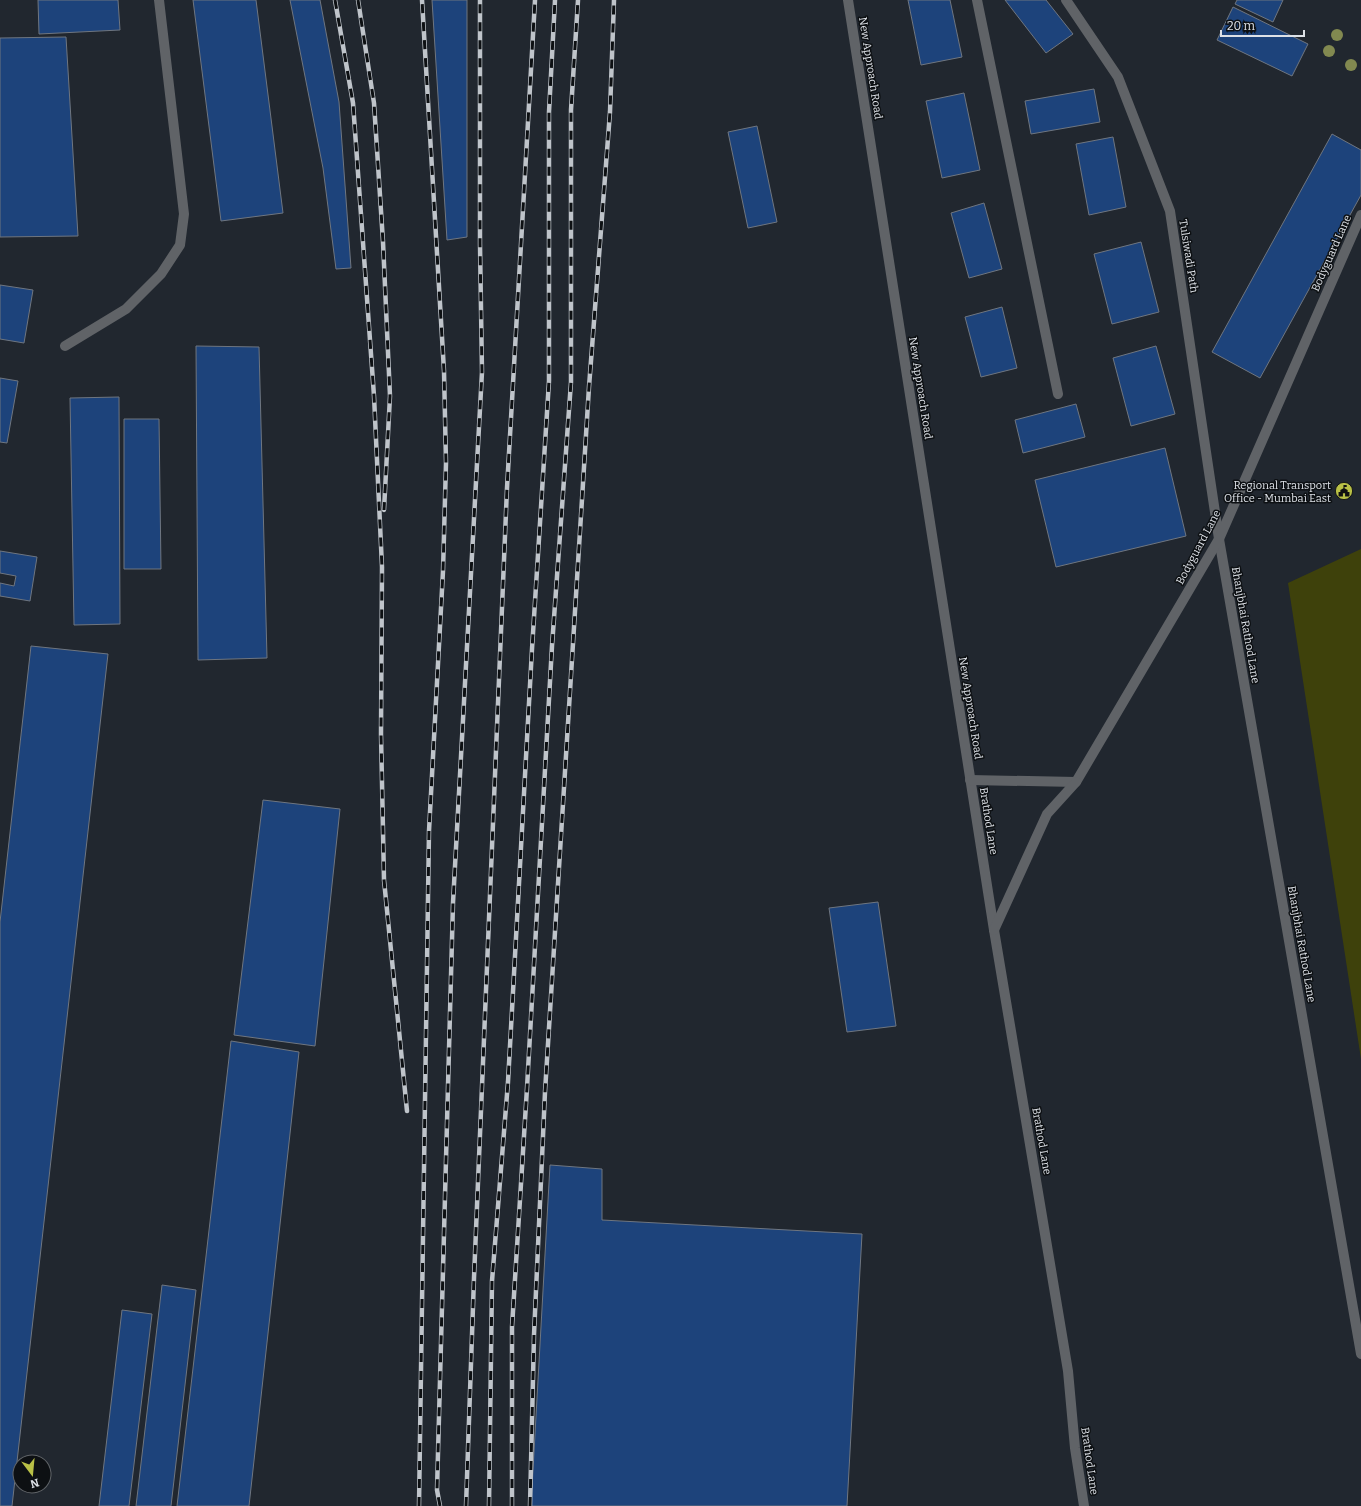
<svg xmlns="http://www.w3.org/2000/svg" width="1361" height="1506" viewBox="0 0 1361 1506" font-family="Bitter,serif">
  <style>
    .green { fill: #3e410b }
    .building { fill: #1d437b; stroke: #6f7680 }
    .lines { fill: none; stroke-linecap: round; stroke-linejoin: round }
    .minor { stroke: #606367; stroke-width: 10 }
    .rail-casing { stroke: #bfc4ca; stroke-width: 4.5 }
    .rail { stroke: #0d1013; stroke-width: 3; stroke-dasharray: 9; stroke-linecap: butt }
    .tree { fill: #828950 }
    .labels { text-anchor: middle; stroke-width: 3; stroke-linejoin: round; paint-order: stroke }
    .street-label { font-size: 11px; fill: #dde1e7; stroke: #0d1013 }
    .poi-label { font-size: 11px; fill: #dde1e7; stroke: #0d1013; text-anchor: end }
  </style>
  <rect width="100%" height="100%" fill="#21272f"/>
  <polygon class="green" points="1361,549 1361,1059 1288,583"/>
  <g class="building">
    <polygon points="38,0 118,0 120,30 39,34"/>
    <polygon points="193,0 256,0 283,213 221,221"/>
    <polygon points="290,0 320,0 339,102 351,268 336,269 323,168"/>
    <polygon points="432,0 467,0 467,237 447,240"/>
    <polygon points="908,0 950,0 962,57 921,65"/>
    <polygon points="1005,0 1046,0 1073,34 1046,53"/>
    <polygon points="1237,0 1283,0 1273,22 1235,4"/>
    <polygon points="1233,7 1308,44 1292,76 1217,40"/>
    <polygon points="66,37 78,236 0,237 0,38"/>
    <polygon points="1094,89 1100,122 1031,134 1025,101"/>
    <polygon points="964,93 980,170 942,178 926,101"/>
    <polygon points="757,126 777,222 748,228 728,132"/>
    <polygon points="1332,134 1361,150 1361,195 1260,378 1212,352"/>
    <polygon points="1113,137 1126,207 1089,215 1076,144"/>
    <polygon points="984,203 1002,269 969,278 951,213"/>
    <polygon points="1141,242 1159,312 1112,324 1094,254"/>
    <polygon points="0,285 33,290 24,343 0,339"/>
    <polygon points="1002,307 1017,368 981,377 965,317"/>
    <polygon points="196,346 259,347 267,658 198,660"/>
    <polygon points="1156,346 1175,414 1131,426 1113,358"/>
    <polygon points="0,378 18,381 7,443 0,442"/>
    <polygon points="119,397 120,624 74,625 70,398"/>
    <polygon points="1076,404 1085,437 1023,453 1015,420"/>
    <polygon points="124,419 159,419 161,569 124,569"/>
    <polygon points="1165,448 1186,536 1056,567 1035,480"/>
    <polygon points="0,551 37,557 30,601 0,596 0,583 14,586 16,576 0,573"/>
    <polygon points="31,646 108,654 12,1506 0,1506 0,922"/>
    <polygon points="263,800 340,809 315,1046 234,1035"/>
    <polygon points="878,902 896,1026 847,1032 829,908"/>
    <polygon points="231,1041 299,1052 249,1506 177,1506"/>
    <polygon points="550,1165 602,1169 602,1220 862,1234 847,1506 531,1506"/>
    <polygon points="162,1285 196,1290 171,1506 136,1506"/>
    <polygon points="122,1310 152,1314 129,1506 99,1506"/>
  </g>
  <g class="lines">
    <g class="minor">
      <polyline points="848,0 994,930 1068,1371 1075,1448 1084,1506"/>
      <polyline points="977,0 1058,394"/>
      <polyline points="1066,0 1118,77 1170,211 1219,539 1361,1354"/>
      <polyline points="65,346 126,309 161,274 180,245 184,214 159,0"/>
      <polyline points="970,780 1076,782 1219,539 1361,215"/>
      <polyline points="994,930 1047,814 1076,782"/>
    </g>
    <defs>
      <g id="rail">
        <polyline points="335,0 353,103 374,396 382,567 381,734 384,880 407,1111"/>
        <polyline points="358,0 374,103 383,242 390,396 384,510"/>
        <polyline points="419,1506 429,831 443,571 446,463 444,371 422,0"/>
        <polyline points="440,1506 437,1490 453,903 482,372 480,244 480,0"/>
        <polyline points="466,1506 474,1278 507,488 535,0"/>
        <polyline points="489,1506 492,1281 508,1082 532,649 549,381 549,112 555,0"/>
        <polyline points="512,1506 512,1327 527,1088 552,646 571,382 571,110 578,0"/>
        <polyline points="530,1506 534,1335 545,1092 589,387 610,112 614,0"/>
      </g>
    </defs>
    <use href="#rail" class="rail-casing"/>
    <use href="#rail" class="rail"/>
  </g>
  <g class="tree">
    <circle cx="1337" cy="35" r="6"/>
    <circle cx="1329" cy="51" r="6"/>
    <circle cx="1351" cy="65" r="6"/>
  </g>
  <defs>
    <symbol id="civic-disc" viewBox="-11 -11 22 22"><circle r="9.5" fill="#b9c046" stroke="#0d1013"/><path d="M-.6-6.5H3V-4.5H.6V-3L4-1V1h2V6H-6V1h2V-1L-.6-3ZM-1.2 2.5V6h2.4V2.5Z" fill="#111"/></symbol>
  </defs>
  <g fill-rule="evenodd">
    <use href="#civic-disc" x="1334" y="481" width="20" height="20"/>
  </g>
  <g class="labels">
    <g class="street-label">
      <text transform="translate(871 68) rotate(81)" y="4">New Approach Road</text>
      <text transform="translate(1331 253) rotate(-66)" y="4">Bodyguard Lane</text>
      <text transform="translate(1189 256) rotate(81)" y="4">Tulsiwadi Path</text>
      <text transform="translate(921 388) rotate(81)" y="4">New Approach Road</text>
      <text transform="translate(1198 547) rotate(-62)" y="4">Bodyguard Lane</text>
      <text transform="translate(1246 625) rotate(80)" y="4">Bhanjbhai Rathod Lane</text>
      <text transform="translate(971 708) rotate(81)" y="4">New Approach Road</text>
      <text transform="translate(989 821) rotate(81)" y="4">Brathod Lane</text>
      <text transform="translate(1302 944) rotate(80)" y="4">Bhanjbhai Rathod Lane</text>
      <text transform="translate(1042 1141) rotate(80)" y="4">Brathod Lane</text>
      <text transform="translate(1090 1461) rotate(82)" y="4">Brathod Lane</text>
    </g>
    <g class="poi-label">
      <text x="1331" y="489">Regional Transport<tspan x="1331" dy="13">Office - Mumbai East</tspan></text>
    </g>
  </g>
  <g transform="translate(32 1474) rotate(164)"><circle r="19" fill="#0d1013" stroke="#606468"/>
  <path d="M0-3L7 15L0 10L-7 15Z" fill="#b9c046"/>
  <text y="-6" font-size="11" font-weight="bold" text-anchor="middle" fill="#dde1e7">N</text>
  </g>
  <path d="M1221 30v6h83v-6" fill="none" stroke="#dde1e7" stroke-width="2"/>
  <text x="1227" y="30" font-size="12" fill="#dde1e7" stroke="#0d1013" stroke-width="3" paint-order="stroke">20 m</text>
</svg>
